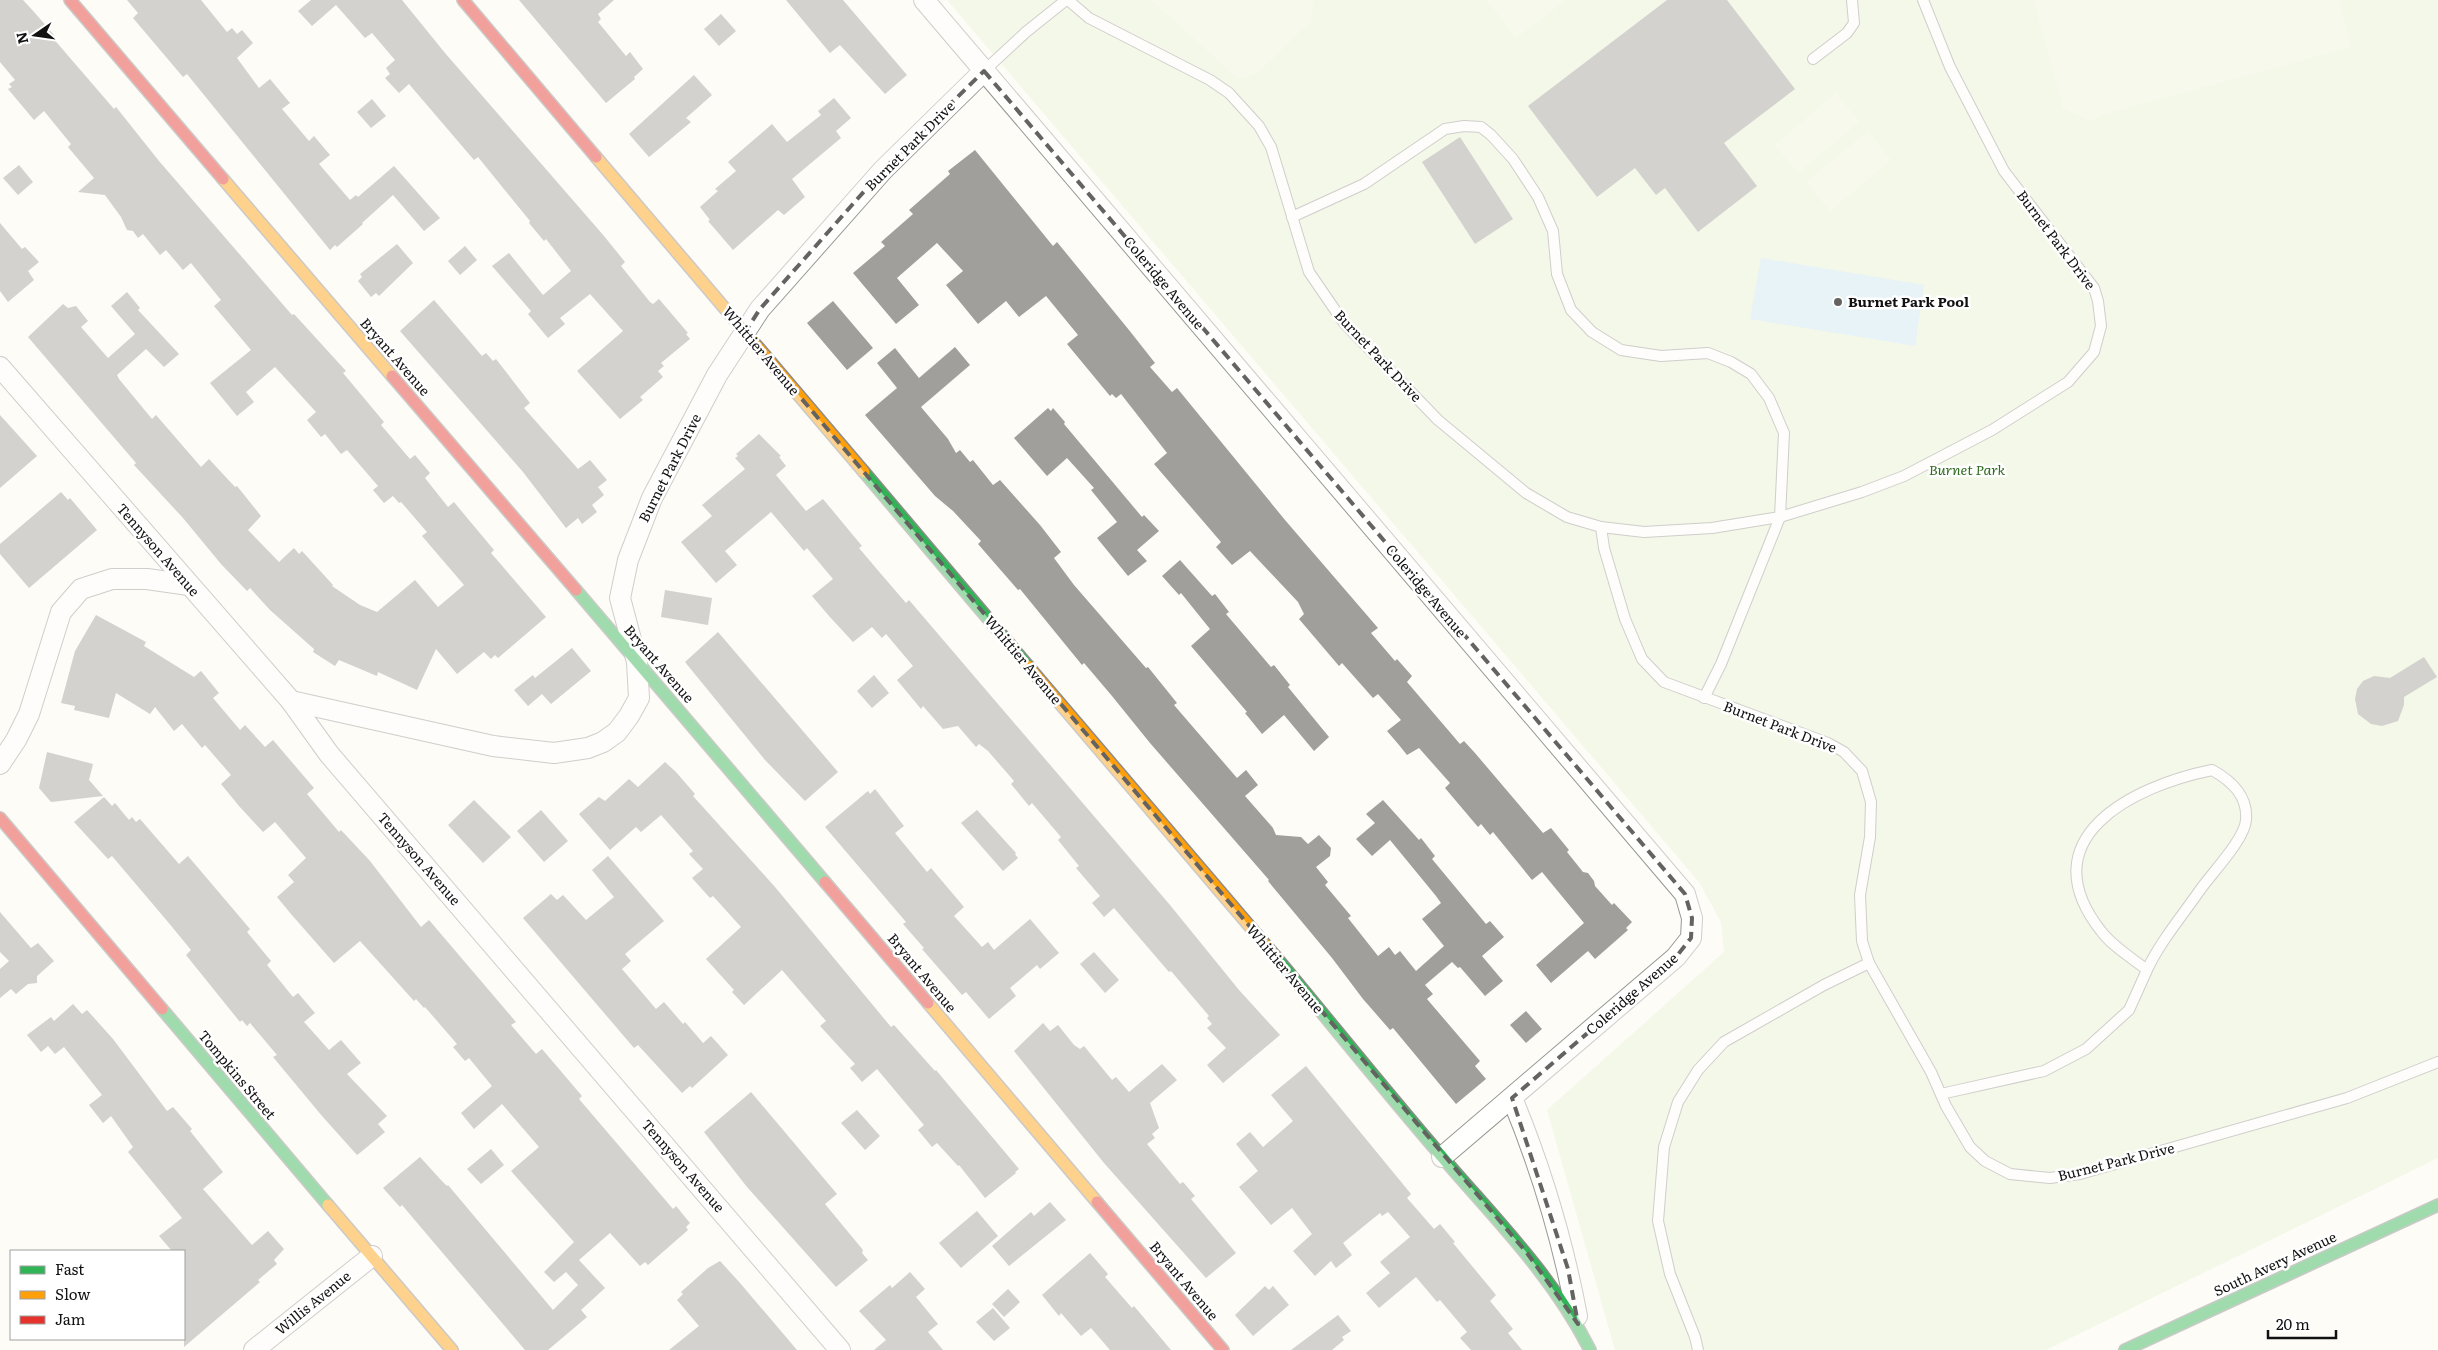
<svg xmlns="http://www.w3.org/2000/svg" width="2438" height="1350" viewBox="0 0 2438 1350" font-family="Literata,serif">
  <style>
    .green { fill: #e7f3d7 }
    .pitch { fill: #f0f6e1 }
    .water { fill: #cde8f7 }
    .building { fill: #a19f9c }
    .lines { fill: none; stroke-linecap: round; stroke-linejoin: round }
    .lane-casing { stroke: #979795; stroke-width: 12 }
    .street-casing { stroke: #979795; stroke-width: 22 }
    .fast-casing { stroke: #8e8d8b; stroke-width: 14 }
    .slow-casing { stroke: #8e8d8b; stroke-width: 14 }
    .jam-casing { stroke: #8e8d8b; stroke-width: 14 }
    .lane { stroke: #fffffe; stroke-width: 10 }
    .street { stroke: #fffffe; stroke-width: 20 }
    .fast { stroke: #30b455; stroke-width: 11 }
    .slow { stroke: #ff9f0a; stroke-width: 11 }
    .jam { stroke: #e5322d; stroke-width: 11 }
    .marked { fill: none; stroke: #646362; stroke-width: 4; stroke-dasharray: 10 6; stroke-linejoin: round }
    .poi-dot { fill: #646362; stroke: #fff; stroke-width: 2 }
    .labels { text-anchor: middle; stroke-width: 5; stroke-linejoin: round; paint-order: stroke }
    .street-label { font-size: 14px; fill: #111; stroke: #fff }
    .poi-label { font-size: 14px; font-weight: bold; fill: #111; stroke: #fff; text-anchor: start }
    .park-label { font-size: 14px; font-style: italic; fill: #2f6b1f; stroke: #fff }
  </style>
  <rect width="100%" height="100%" fill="#fdfcf7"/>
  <polygon class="green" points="947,0 2438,0 2438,1158 2046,1350 1615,1350 1547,1110 1724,952 1721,922 1699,882"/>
  <g class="pitch">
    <polygon points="1151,0 1313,0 1311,21 1258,73 1239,79"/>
    <polygon points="1487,0 1566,0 1516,38"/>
    <polygon points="2034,0 2339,0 2351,47 2101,115 2091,121 2063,108"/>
    <polygon points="1836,93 1859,122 1798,173 1775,145"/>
    <polygon points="1868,131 1891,160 1830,211 1806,182"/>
  </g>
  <polygon class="water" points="1761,258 1924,285 1915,346 1750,319"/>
  <g class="building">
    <polygon points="0,0 23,0 35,13 54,35 52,37 114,109 116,107 159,161 292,315 294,314 346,371 343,373 384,422 381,425 410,459 415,455 430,473 425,478 448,507 454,502 468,519 494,550 491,553 546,617 498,658 495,655 491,659 484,652 457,674 436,649 417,690 378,672 377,676 339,660 335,666 313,652 314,649 270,610 250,588 247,591 221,564 183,518 134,465 136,463 28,337 63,304 68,308 76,306 88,321 81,327 108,358 135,334 111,306 127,292 140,308 138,310 179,354 164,367 146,349 117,375 119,379 152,419 156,415 201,467 209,459 235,487 237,486 261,516 248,530 279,562 294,548 299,554 302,551 333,585 332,586 360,605 377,612 415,580 438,607 464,585 422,536 427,532 401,502 399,503 393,496 384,503 373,490 378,486 347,450 341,454 325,434 321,437 307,420 316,412 275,367 246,392 254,402 237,416 210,383 251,350 214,306 221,300 191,263 183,270 166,250 160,255 143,234 138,238 133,231 127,230 121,217 105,195 78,192 94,178 68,147 71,144 44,111 34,120 8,89 12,87 9,84 15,80 0,62"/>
    <polygon points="127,0 201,0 227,32 232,28 237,34 242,30 253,43 237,58 259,88 270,79 290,103 282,109 309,141 314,136 330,155 319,164 350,200 356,195 358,197 394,166 440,218 424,231 393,195 362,223 363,224 337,247 335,245 330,250 187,74 183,77 133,18 138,13"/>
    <polygon points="311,0 402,0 445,53 604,236 625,262 621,266 650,302 653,304 659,299 688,333 686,334 690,339 661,363 664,366 658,371 663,377 640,397 643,400 620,419 577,371 623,331 590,294 560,318 565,324 548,338 528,314 531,311 492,266 509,253 543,295 571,271 546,239 544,241 529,223 530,221 478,157 474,160 409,84 399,93 385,78 390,74 386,68 395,60 372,33 365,38 336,5 312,26 298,11"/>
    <polygon points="519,0 614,0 598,14 601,19 598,22 626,56 630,52 643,69 634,77 635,79 606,103"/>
    <polygon points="786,0 843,0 907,75 885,94 840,45 830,53"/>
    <polygon points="1667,0 1727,0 1795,89 1724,143 1757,186 1698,232 1665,188 1656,195 1635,168 1597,197 1528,106"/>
    <polygon points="721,14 736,31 719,46 704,29"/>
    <polygon points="694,75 712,95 686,118 691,122 649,157 629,134"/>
    <polygon points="834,98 851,118 836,131 841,138 792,179 805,197 784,215 778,210 733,250 708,221 710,220 700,207 718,191 715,189 736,171 728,162 772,124 787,142 821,115 818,111"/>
    <polygon points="372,99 386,116 371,128 357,112"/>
    <polygon points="1460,137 1513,219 1475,244 1422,162"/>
    <polygon points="975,150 1053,246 1057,242 1129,330 1155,363 1150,367 1172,392 1177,388 1285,520 1378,628 1371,633 1395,661 1397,659 1412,676 1407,682 1460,744 1464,741 1475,753 1543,833 1551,828 1569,850 1567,852 1583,872 1588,873 1594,881 1595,886 1612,905 1614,903 1632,922 1626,928 1628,930 1595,959 1588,951 1551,983 1536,965 1584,923 1542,872 1532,880 1493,832 1490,835 1481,824 1478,827 1445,788 1450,783 1419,748 1407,755 1399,745 1387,731 1401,720 1378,694 1373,698 1342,663 1339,666 1299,619 1304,614 1298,602 1250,551 1232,565 1216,547 1221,542 1154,464 1167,453 1121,394 1116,398 1112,394 1110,396 1067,344 1078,335 1046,296 1019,317 1006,301 978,324 946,285 963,271 937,243 897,278 919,305 896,324 853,273 885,246 881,242 913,214 909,210 950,174 948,171"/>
    <polygon points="19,165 33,182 18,195 3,178"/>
    <polygon points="0,223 22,249 25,247 39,262 28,271 34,280 8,302 0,291"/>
    <polygon points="397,244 413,263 379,296 376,293 371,297 358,281 362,277 360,274"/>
    <polygon points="465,246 477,260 460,275 448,261"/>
    <polygon points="434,300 482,356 486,353 493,361 496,359 530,403 524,408 578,469 590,460 607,480 598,487 604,495 592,505 597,512 582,524 578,518 566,528 523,472 400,331"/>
    <polygon points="833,301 873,348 847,370 807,323"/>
    <polygon points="955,347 970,365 921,407 948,439 956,453 960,450 970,462 973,460 993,485 1000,480 1040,525 1061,552 1054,558 1074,585 1146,668 1148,667 1177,703 1174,705 1237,778 1246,770 1258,785 1245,796 1273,828 1276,835 1301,837 1308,844 1319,835 1331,848 1330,856 1316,867 1328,882 1325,885 1351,916 1348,918 1378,956 1389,947 1395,955 1400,951 1416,971 1444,946 1422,919 1441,903 1436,896 1390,840 1372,856 1356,839 1375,823 1366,814 1383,800 1419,840 1421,838 1435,856 1432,859 1486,924 1490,921 1504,937 1482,956 1503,981 1485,996 1460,967 1458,968 1452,962 1425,985 1433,994 1427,999 1480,1061 1475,1066 1486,1079 1456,1104 1393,1028 1390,1030 1363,999 1332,958 1268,881 1269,880 1150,743 1112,696 1084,663 1082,665 1020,589 1018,590 978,544 981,541 953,511 935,496 865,415 897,388 877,363 895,348 919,378"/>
    <polygon points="1048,408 1051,411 1053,408 1065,422 1064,424 1142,517 1144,515 1159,531 1137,550 1147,561 1128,576 1097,538 1117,522 1091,490 1094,488 1067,458 1047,476 1014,438"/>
    <polygon points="0,415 37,456 0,488"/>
    <polygon points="759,434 781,456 779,457 786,466 776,475 806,511 823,499 862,546 859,548 881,574 906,603 909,600 1170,905 1239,990 1280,1035 1223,1083 1207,1065 1226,1048 1207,1028 1212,1024 1207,1018 1209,1016 1171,971 1169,972 1114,908 1104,917 1092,903 1100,896 1076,868 1079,866 1058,840 1061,837 1032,803 1029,806 1011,784 1014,781 988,751 979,744 976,747 958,726 943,729 923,706 921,709 897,680 913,666 886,634 882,638 872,627 853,642 829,616 812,596 833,579 807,548 804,551 771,512 725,551 737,565 716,583 681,542 712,516 702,505 745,469 735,458 738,456 736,454"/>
    <polygon points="61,492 68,500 70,498 97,530 29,588 0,554 0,544"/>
    <polygon points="1180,560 1212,596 1215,594 1229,612 1226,614 1271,667 1274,665 1290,685 1288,687 1329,737 1314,751 1284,715 1262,734 1245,713 1247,712 1191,646 1210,629 1181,593 1179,595 1162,576"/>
    <polygon points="665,590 712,598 708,625 661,617"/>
    <polygon points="96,615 146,642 144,646 194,677 201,671 219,693 213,698 240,730 245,725 265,747 273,740 314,788 307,794 339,832 341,830 370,861 421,927 429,920 516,1022 511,1025 536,1054 542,1049 582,1096 579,1099 673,1209 676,1206 690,1223 686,1227 688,1230 648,1265 645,1262 640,1266 610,1233 579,1260 605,1288 581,1310 587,1317 548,1350 525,1350 402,1205 400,1207 383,1188 420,1157 440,1179 447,1186 448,1185 553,1310 578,1285 566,1272 554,1282 544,1272 574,1242 511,1171 539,1147 502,1104 474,1129 461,1113 492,1086 469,1058 465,1061 453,1047 457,1044 425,1007 424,1008 416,999 414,1001 360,941 334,963 291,914 277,897 294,882 288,875 306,858 275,822 263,832 239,806 221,784 231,775 205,745 202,748 182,724 174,731 155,707 150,714 116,693 109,718 74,710 75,706 61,703 75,651"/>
    <polygon points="718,632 838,772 805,801 765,760 685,662"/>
    <polygon points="572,648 591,671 551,704 542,694 528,706 514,690 533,675 535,678"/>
    <polygon points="2424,657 2437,677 2404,697 2404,705 2398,721 2382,726 2371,724 2358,714 2355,699 2357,689 2363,681 2374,676 2390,678"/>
    <polygon points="874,675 889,693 872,708 857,691"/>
    <polygon points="47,752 93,764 89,780 103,796 51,802 39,788"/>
    <polygon points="665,762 676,772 695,794 693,796 775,887 891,1027 894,1025 935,1071 936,1070 1019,1169 1015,1172 1016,1173 985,1198 959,1165 958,1166 937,1143 932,1147 918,1130 924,1125 877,1069 862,1082 850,1068 855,1064 820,1026 826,1021 782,970 744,1005 732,992 734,990 706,959 741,927 713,896 710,898 692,878 703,869 689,854 693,851 661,815 641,832 636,827 610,850 579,814 599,797 605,801 629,779 638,787"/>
    <polygon points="875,789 904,826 895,833 927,872 931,868 964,907 954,916 982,947 988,942 994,950 1030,919 1059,953 1040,969 1037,965 1010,988 1016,996 989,1019 966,992 962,995 922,949 924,948 903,924 906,922 825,827 868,791 870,794"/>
    <polygon points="104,797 112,806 115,803 129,820 132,817 136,822 140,819 179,864 188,856 250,929 247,932 271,961 267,965 293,997 298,993 315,1013 304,1022 329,1050 341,1040 361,1063 347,1074 387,1116 378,1124 385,1132 361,1152 357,1155 322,1116 273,1057 277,1055 250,1023 247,1026 242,1020 240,1022 186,955 191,950 168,922 112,856 108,859 74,822"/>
    <polygon points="474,800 511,837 483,863 448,825"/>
    <polygon points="541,810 568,841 544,862 517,831"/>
    <polygon points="977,810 1016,853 1015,854 1018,858 1003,871 961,823"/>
    <polygon points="608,856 664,921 625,954 631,961 622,969 656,1009 664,1002 683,1024 685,1022 703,1043 711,1036 728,1055 692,1088 690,1086 682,1093 638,1045 634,1048 523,918 551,894 557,900 563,895 586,920 614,897 592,870"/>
    <polygon points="0,912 31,948 38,943 54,961 37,976 37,983 28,984 16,994 11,989 0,998 0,969 9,961 0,952"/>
    <polygon points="1094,952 1119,980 1105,993 1080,964"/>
    <polygon points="73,1004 82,1014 87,1010 113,1039 167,1111 173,1107 192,1129 190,1131 223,1172 203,1189 252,1245 268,1231 284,1249 274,1260 277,1264 258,1280 260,1282 184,1347 184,1251 172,1251 159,1236 182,1218 128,1152 133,1147 111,1116 103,1123 89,1105 102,1095 64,1047 55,1054 48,1046 41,1052 27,1035 51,1017 54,1021"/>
    <polygon points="1526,1011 1542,1029 1526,1043 1510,1025"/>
    <polygon points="1043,1023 1050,1031 1058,1025 1074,1045 1080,1049 1084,1046 1112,1080 1116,1077 1129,1092 1162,1064 1177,1080 1150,1103 1159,1128 1152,1134 1155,1138 1147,1144 1180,1184 1183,1182 1195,1196 1191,1199 1236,1253 1206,1278 1104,1163 1014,1051"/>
    <polygon points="1306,1066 1411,1194 1407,1198 1434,1229 1440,1224 1455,1242 1453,1243 1496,1295 1490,1301 1513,1329 1508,1333 1522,1350 1471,1350 1460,1338 1467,1332 1440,1300 1437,1302 1416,1277 1379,1308 1366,1293 1390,1273 1380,1262 1410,1237 1388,1212 1382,1216 1380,1213 1343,1243 1352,1255 1336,1268 1331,1261 1315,1276 1293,1251 1312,1234 1292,1208 1271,1225 1239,1187 1258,1171 1236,1144 1250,1132 1263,1147 1293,1121 1271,1095"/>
    <polygon points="751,1092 837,1194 825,1204 863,1250 862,1253 868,1260 836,1287 747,1187 704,1132"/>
    <polygon points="857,1110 880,1136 865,1150 841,1123"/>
    <polygon points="491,1149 504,1165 481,1184 467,1169"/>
    <polygon points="1050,1202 1066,1220 1009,1266 992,1246 1031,1212 1034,1216"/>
    <polygon points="977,1211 998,1236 961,1268 939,1243"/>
    <polygon points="1090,1253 1108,1274 1105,1277 1132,1308 1134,1306 1171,1350 1110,1350 1091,1328 1081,1336 1061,1313 1059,1316 1042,1295"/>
    <polygon points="720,1261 740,1283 797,1350 669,1350 699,1326 677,1300 683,1294 681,1292 708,1268"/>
    <polygon points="910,1272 925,1289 916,1297 938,1324 928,1332 943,1350 874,1350 886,1340 859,1311 890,1285 892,1288"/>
    <polygon points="1265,1286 1269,1290 1273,1286 1289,1305 1253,1336 1235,1315"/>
    <polygon points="1008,1289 1020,1302 1004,1317 992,1304"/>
    <polygon points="993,1308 1010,1328 994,1341 976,1322"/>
    <polygon points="1338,1315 1351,1331 1342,1337 1344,1340 1332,1350 1291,1350"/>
  </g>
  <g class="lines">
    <defs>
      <g id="lane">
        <polyline points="1068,0 1089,18 1210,80 1229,93 1259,126 1271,147 1309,272 1344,323 1438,420 1526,493 1567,517 1601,527 1644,532 1712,528 1780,517 1862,492 1904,476 1992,430 2068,382 2094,352 2101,326 2098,301 2094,288 2004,171 1950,67 1923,0"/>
        <polyline points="1813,59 1847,33 1854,23 1852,0"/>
        <polyline points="984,71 1026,32 1066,0"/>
        <polyline points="1292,217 1364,184 1445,129 1464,126 1481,127 1491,135 1513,159 1538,197 1553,231 1557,274 1571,310 1592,332 1621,350 1661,356 1708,353 1731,362 1751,374 1769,398 1784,433 1780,517 1721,664 1704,698"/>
        <polyline points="1601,527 1604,548 1625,619 1642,659 1664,682 1828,743 1844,752 1862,771 1871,802 1870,837 1860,895 1862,941 1869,963 1931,1072 1946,1106 1970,1147 1985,1161 2010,1174 2050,1178 2080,1174 2347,1098 2438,1062"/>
        <path d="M1941,1094L2044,1071L2086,1049L2129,1010L2147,970C2132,958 2112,946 2101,931C2028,838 2133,786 2212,770C2232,781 2248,796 2246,820C2245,839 2211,874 2200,890C2182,916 2160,942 2147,970"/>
        <polyline points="1698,1350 1695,1337 1670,1274 1658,1221 1664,1147 1678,1102 1698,1070 1724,1042 1824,985 1869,963"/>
      </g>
      <g id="street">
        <polyline points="924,0 1685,894 1692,918 1691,938 1676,957 1442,1157"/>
        <polyline points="0,367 291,701 329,754 840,1350"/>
        <polyline points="291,701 493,746 554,753 588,748 603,742 617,732 629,716 639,698 637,662 620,598 628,560 652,498 717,375 760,309 883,170 984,71"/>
        <polyline points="0,764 16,740 29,714 61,612 81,589 112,579 147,579 189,585"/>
        <path d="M1512,1098C1541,1168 1563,1242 1577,1316"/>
        <polyline points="254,1350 372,1256"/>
      </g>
      <g id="fast">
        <polyline points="864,472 1028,666"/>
        <polyline points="576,590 825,882"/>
        <path d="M1275,956C1331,1023 1385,1091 1443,1158C1496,1220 1553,1276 1590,1350"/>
        <polyline points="162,1009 328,1205"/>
        <polyline points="2125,1350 2438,1205"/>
      </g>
      <g id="slow">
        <polyline points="596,157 864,472"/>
        <polyline points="223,179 392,376"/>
        <polyline points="1028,666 1275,956"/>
        <polyline points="928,1003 1097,1202"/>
        <polyline points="328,1205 452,1350"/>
      </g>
      <g id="jam">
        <polyline points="70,0 223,179"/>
        <polyline points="463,0 596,157"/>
        <polyline points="392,376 576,590"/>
        <polyline points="0,818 162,1009"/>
        <polyline points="825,882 928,1003"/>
        <polyline points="1097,1202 1223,1350"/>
      </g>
    </defs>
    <use href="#lane" class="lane-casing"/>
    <use href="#street" class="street-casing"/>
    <use href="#fast" class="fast-casing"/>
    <use href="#slow" class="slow-casing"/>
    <use href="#jam" class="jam-casing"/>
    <use href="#lane" class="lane"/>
    <use href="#street" class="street"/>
    <use href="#fast" class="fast"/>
    <use href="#slow" class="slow"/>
    <use href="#jam" class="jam"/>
  </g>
  <path d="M0 0H2438V1350H0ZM984,71L1685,894L1692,918L1691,938L1676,957L1512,1098L1568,1269L1578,1324L1527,1253L745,332L760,309L883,170Z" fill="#fdfcf7" fill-opacity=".55" fill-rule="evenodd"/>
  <path class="marked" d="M984,71L1685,894L1692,918L1691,938L1676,957L1512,1098L1568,1269L1578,1324L1527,1253L745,332L760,309L883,170Z"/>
  <circle class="poi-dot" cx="1838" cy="302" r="5"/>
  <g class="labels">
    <g class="street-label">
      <text transform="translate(910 146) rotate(-45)" y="5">Burnet Park Drive</text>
      <text transform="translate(2056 240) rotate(53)" y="5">Burnet Park Drive</text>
      <text transform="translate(1164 283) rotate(50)" y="5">Coleridge Avenue</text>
      <text transform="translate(761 351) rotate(50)" y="5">Whittier Avenue</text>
      <text transform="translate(1378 356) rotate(47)" y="5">Burnet Park Drive</text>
      <text transform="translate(395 357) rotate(49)" y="5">Bryant Avenue</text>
      <text transform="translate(670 468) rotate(-63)" y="5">Burnet Park Drive</text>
      <text transform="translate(158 550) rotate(49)" y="5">Tennyson Avenue</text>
      <text transform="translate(1426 591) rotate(50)" y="5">Coleridge Avenue</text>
      <text transform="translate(1023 660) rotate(50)" y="5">Whittier Avenue</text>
      <text transform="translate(659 664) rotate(49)" y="5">Bryant Avenue</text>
      <text transform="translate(1780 727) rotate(21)" y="5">Burnet Park Drive</text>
      <text transform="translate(419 859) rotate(49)" y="5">Tennyson Avenue</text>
      <text transform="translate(1285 969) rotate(50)" y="5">Whittier Avenue</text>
      <text transform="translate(922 973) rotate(50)" y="5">Bryant Avenue</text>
      <text transform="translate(1632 994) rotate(-41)" y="5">Coleridge Avenue</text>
      <text transform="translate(237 1075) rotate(50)" y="5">Tompkins Street</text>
      <text transform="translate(2116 1162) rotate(-14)" y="5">Burnet Park Drive</text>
      <text transform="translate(683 1166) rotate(49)" y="5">Tennyson Avenue</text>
      <text transform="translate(2275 1264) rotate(-25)" y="5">South Avery Avenue</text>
      <text transform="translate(1184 1281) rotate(50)" y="5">Bryant Avenue</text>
      <text transform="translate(313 1303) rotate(-39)" y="5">Willis Avenue</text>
    </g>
    <g class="poi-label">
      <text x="1848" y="307">Burnet Park Pool</text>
    </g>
    <g class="park-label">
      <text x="1967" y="475">Burnet Park</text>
    </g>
  </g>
  <rect x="10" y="1250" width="175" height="90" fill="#ffffff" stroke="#a0a0a0"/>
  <rect x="20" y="1266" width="25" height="8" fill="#30b455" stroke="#a0a0a0"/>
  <text x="55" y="1275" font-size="15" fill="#111111">Fast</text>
  <rect x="20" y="1291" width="25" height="8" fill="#ff9f0a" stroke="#a0a0a0"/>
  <text x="55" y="1300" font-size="15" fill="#111111">Slow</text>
  <rect x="20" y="1316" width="25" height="8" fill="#e5322d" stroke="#a0a0a0"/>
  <text x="55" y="1325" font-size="15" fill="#111111">Jam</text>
  <g transform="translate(35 35) rotate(257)" stroke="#ffffff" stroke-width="4" paint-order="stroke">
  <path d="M0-4L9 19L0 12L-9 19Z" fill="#111111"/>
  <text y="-8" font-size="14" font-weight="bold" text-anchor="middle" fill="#111111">N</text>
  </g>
  <path d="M2268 1330v8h68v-8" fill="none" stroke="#111111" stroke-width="2.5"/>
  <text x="2276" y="1330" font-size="15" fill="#111111" stroke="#ffffff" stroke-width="4" paint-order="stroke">20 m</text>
</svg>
